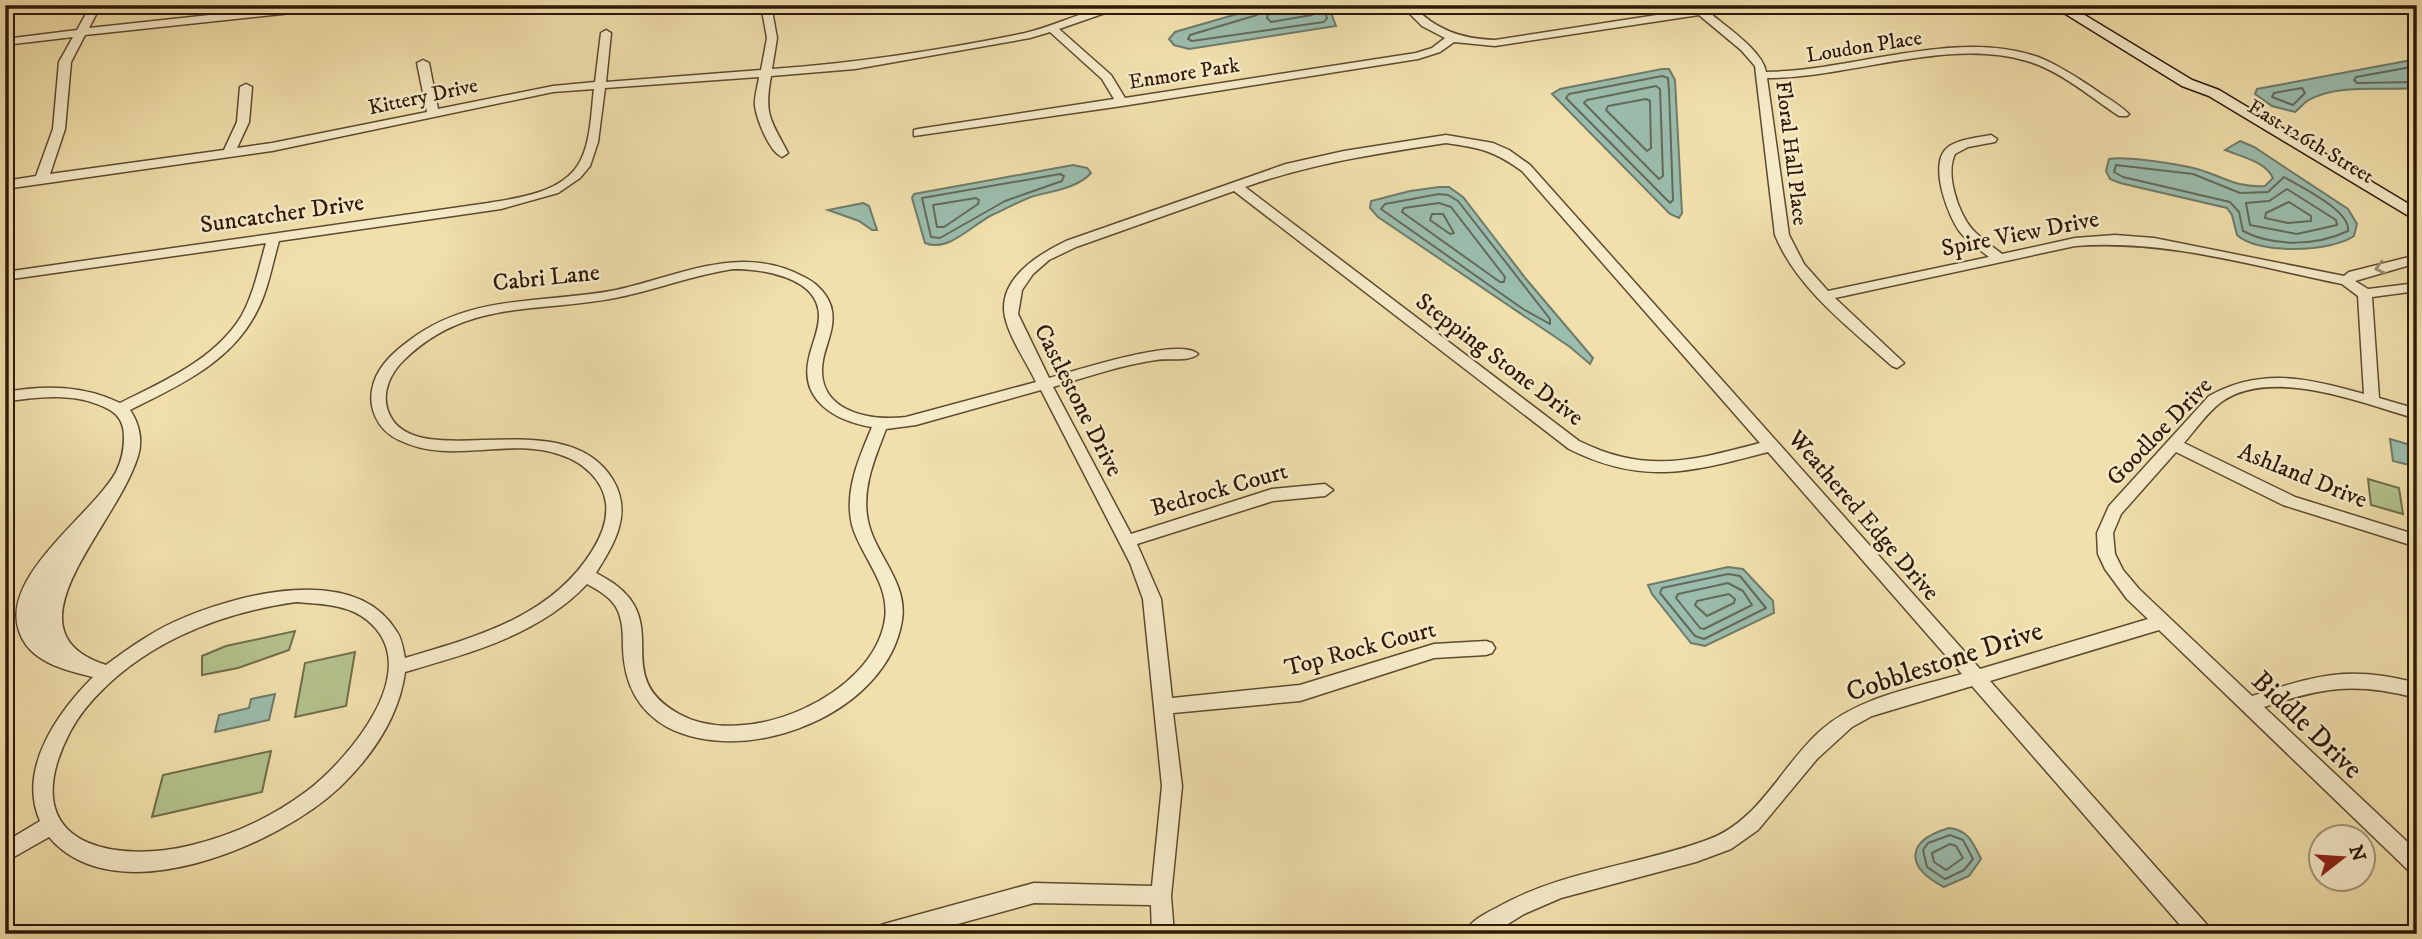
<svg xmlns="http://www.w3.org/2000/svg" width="2422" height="939" viewBox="0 0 2422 939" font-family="'IM FELL DW Pica',serif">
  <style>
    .green { fill: #b4c38e; stroke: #706e4a; stroke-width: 2 }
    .water { fill: #9bbdae; stroke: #6f7b6b; stroke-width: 2 }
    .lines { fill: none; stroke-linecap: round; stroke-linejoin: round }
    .shore { stroke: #646a5a; stroke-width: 2 }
    .street-casing { stroke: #5e4a30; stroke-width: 3 }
    .secondary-casing { stroke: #2d1807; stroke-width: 3 }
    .street { fill: #f6ebc9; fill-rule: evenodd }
    .secondary { fill: #f6ebc9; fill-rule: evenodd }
    .oneway { stroke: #9c8c72 }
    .labels { text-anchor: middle; stroke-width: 5; stroke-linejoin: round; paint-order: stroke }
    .far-street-label { font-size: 21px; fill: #2d1807; stroke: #f6ebc9 }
    .street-label { font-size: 24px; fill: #2d1807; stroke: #f6ebc9 }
    .near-street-label { font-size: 28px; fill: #2d1807; stroke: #f6ebc9 }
  </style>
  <rect width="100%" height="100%" fill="#f1e0ac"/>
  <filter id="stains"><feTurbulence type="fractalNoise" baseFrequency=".00286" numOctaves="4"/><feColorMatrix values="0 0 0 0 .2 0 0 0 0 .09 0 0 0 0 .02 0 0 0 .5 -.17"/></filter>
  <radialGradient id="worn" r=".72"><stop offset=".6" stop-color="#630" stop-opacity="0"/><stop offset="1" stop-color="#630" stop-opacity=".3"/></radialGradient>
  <g class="green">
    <polygon points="2368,479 2399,488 2403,514 2371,505"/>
    <polygon points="295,631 289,650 238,668 202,675 202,656 226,646"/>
    <polygon points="355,652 346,706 295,717 305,663"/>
    <polygon points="271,751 262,792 152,817 163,775"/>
  </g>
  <g class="water">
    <polygon points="1268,5 1328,5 1336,26 1189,49 1174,45 1169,39 1175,32"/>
    <path d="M2417,59V88C2383,91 2337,83 2307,101C2303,104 2299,109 2295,112L2272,106L2255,94L2257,89Z"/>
    <polygon points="1662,69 1669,69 1675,80 1682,213 1679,218 1670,214 1552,94 1560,89"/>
    <path d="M2240,141L2254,147L2348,209L2357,224L2354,236C2331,252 2258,255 2237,235L2232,215L2227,208L2120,183L2110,179L2106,171L2109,159C2125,156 2180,164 2197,169C2223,176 2235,188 2265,186L2273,178C2265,161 2242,157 2225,150Z"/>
    <path d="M1073,165L1087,168L1091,173C1077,189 1050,191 1031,197C1018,202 1005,209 992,215C972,225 948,253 925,243L912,198L914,194Z"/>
    <polygon points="1439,187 1449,187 1463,197 1526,279 1593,358 1590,364 1570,347 1378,217 1370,208 1371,201 1410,191"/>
    <polygon points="863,203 869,206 877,230 872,230 859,221 828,210"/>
    <polygon points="2390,439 2414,446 2417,467 2393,461"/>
    <polygon points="1728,567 1743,569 1773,601 1774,613 1705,646 1691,643 1652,594 1648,585"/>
    <polygon points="275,694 269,720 215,732 219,715 249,708 251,699"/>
    <path d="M1949,828C1968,830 1973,842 1981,859L1969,876L1944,887C1905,867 1905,841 1949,828Z"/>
  </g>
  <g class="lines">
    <g class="shore">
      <polyline points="1262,5 1257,15 1190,35 1188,39 1192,41 1324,22 1327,18 1323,5"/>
      <polyline points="1270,5 1267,18 1271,22 1312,15 1314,5"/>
      <polyline points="2417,66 2356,77 2354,80 2357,83 2417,82"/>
      <polygon points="1662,76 1668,78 1669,90 1673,200 1670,203 1566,98 1569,94"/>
      <polygon points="1656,86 1660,89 1663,176 1659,179 1584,103 1587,100"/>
      <polygon points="2302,88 2305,93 2293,105 2272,97 2274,93"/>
      <polygon points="1646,99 1650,101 1651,148 1647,151 1606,110 1608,106"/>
      <path d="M2116,165L2193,174L2240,193L2268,192L2284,177C2301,187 2351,211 2348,231C2316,246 2274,247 2243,231L2239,212L2230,202L2123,177L2114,172Z"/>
      <polygon points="1060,174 1064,176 1062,181 1005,201 940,238 931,237 922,198"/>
      <polygon points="2287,189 2336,220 2337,225 2297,234 2250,225 2246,203 2269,201"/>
      <polygon points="1439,194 1448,195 1458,201 1550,319 1550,324 1523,309 1381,209 1385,204"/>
      <polygon points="976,198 979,200 978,204 944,227 937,227 933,205"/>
      <polygon points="2289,202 2311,216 2311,221 2288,223 2265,218 2266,213"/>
      <polygon points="1439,203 1451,207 1505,277 1504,282 1500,282 1402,212 1404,208"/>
      <polygon points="1432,214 1443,214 1454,233 1450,234 1430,220"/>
      <polygon points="1728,574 1740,576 1766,608 1704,639 1695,636 1660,593 1662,588"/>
      <polygon points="1728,583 1743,591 1752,605 1704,629 1700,628 1676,598 1678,594"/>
      <polygon points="1729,594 1735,599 1734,603 1707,616 1695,605 1697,601"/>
      <polygon points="1950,835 1963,840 1973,859 1964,870 1945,879 1927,867 1923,850 1928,843"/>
      <polygon points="1950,844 1956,846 1963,858 1946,870 1934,862 1932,853"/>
    </g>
    <defs>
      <path id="street" d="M91,5H101L89,28L302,5H342L337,8L85,35L71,62L65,129L50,174L224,150L237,122L240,87L246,84L252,87L249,122L237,148L272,143L427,112L417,63L423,60L429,63L438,109L553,86L595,82L601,33L606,30L611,33L606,82L761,70L767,38L761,5H771L777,38L772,69C857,63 942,50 1025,33C1060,25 1092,5 1128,5L1059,29L1111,75L1125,98L1416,53L1432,48L1445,38L1422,26L1401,5H1412C1436,30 1461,39 1495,40L1721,5H1748L1710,13C1725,26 1763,51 1766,72C1853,71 1956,28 2038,57C2056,64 2073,75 2090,86C2102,95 2118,103 2129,114L2127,116H2119C2090,97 2061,71 2027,61C1947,37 1851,78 1767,78L1789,235L1804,264L1828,291L1989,257C1979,249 1968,242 1960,232C1948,216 1930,168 1945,150C1955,139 1977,138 1991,135L1997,139L1995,142L1968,147L1955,154C1945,174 1958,212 1972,229C1980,238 1992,246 2002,254L2075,238L2115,235L2154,238L2344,276L2349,272L2417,255V263L2355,281L2368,289L2417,283V291L2372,297L2379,398L2417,409V419C2364,404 2270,365 2220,403C2207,413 2195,430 2184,443L2295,497L2417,535V547L2283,505L2176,452L2121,514L2113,533L2115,554L2123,570L2139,589L2252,696C2317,675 2349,665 2417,683V698C2354,682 2324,687 2264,707L2417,851V874L2410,872L2159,630L1990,681L2209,927L2212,934H2188L1972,686L1872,716L1852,727L1817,759L1758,830L1731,849L1696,862L1561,898L1524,914L1492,934H1464C1469,922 1484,914 1496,908C1563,870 1636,866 1707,840C1759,822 1781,766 1820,731C1858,697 1914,688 1962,674L1768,452C1691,472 1643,486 1569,449L1234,191L1076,247L1049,260L1033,274L1022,290L1018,314L1049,378C1075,371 1180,336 1198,354C1190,362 1168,358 1156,360C1121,365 1087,377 1053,387L1131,534L1272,489L1325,484L1333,490L1325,496L1273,501L1137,544L1161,599L1172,698L1300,685L1434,644L1486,641L1492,643L1495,648L1492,653L1486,655L1434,658L1300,701L1173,713L1182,786L1171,896L1174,934H1152L1151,905L1034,903L921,934H874L877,927L884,924L1034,883L1152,886L1162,786L1143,599L1130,563L1041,390L916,425L886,429C875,458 861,489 868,521C875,555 908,582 902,620C888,713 747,769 667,727C637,710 624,682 623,648C623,635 623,619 616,607C609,596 598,590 587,584C539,635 470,653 405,672C399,717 372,756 340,787C280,844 116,916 49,837L5,862V842L40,821C17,769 58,712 93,677C65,670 29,662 19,631C0,576 92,515 116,472C122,460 124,450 124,437C124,425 120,416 110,410C79,392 39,396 5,402V392C45,385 83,385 120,403C164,381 216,359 242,315C254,293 259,267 266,243L5,280V272L488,203C518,198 560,193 578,165C591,145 591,112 594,89L553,92L272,151L5,189V181L36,176L53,129L59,62L73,37L5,45V39L77,30ZM1699,15L1741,50L1755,66L1775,235C1797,289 1850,328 1892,366L1897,368L1904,363L1835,298L2075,246C2165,239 2254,266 2342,284L2358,296L2364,394C2309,378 2261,367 2209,396L2109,506L2097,533L2098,554L2105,569L2127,599L2148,619L1980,669L1530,165L1509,150L1493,143L1446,135L1344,151L1286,164L1066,241C1039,254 997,279 1005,317C1010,339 1026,361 1036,382L906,417C867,422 814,410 823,360C826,344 835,328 832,311C830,297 818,284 806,278C742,242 680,276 616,290C545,304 472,293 410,340C395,351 380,364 374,382C366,406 377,430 399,440C451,466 508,436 561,455C583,462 603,480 606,503C608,520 601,537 592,551C551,617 476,637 405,658C403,649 402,639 397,632C355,561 234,595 174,622C150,633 128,649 106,665C0,631 116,528 138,456C143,440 139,423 130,410C178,386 230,363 256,313C268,291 272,265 279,241L501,209L558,193L580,178L590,166L598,142L605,88L759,77C758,86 754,97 755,106C757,120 769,151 782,157L788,153C770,119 764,115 771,76L855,69L1030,38L1050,32L1102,79L1114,99L918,129L914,130V136L1122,106L1418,59L1440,52L1454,42L1495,46ZM1446,143C1480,148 1493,150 1522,171L1760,443C1691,461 1646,474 1579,441L1245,187C1312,163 1376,154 1446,143ZM733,269C762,269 819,277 819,316C819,330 812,344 809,358C799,400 835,421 872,427C859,458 844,491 852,525C861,557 890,583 885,619C874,696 745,751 679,714C618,680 659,638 630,599C620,586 609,580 596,573C614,544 633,514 613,480C564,398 412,478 388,411C381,392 391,372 405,359C467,299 538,313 615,298C655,290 693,275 733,269ZM296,602C319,604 348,604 367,620C427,668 349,759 307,791C271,818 231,836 188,846C124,861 29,851 58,760C64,742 73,724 85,709C137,645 217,613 296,602Z"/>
      <polygon id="secondary" points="2051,5 2068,5 2192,80 2219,90 2417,209 2417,221 2209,96 2182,86"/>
    </defs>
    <use href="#street" class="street-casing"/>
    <use href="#secondary" class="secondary-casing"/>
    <use href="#street" class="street"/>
    <use href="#secondary" class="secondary"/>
  </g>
  <defs><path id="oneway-chevron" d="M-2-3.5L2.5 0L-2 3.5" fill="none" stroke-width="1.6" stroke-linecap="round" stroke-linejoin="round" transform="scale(1.75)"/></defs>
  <use class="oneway" href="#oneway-chevron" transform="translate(2380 268) rotate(166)"/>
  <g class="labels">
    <g class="far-street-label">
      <text transform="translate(1864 46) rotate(-9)" y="7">Loudon Place</text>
      <text transform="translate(1184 73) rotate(-9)" y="7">Enmore Park</text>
      <text transform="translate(423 96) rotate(-12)" y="7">Kittery Drive</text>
      <text transform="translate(2311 141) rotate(31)" y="7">East 126th Street</text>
      <text transform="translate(1792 153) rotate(83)" y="7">Floral Hall Place</text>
    </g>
    <g class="street-label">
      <text transform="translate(282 213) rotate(-8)" y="8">Suncatcher Drive</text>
      <text transform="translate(2020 233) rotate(-11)" y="8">Spire View Drive</text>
      <text transform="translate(546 277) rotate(-6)" y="8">Cabri Lane</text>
      <text transform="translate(1500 359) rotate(37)" y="8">Stepping Stone Drive</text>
      <text transform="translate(1079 400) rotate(63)" y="8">Castlestone Drive</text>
      <text transform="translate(2159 431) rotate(-46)" y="8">Goodloe Drive</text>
      <text transform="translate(2303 475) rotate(22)" y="8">Ashland Drive</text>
      <text transform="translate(1219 489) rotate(-16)" y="8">Bedrock Court</text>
      <text transform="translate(1864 515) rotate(49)" y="8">Weathered Edge Drive</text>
      <text transform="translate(1360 648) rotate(-15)" y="8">Top Rock Court</text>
    </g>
    <g class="near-street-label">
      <text transform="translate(1944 660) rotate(-18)" y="10">Cobblestone Drive</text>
      <text transform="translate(2308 724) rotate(44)" y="10">Biddle Drive</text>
    </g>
  </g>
  <rect width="2422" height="939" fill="none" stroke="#f1e0ac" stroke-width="28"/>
  <rect x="7" y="7" width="2408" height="925" fill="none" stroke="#2d1807" stroke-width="3.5"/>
  <rect x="14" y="14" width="2394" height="911" fill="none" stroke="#2d1807" stroke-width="2"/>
  <g transform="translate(2342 858) rotate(73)"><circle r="33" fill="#f6ebc9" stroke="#a6977b" stroke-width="2"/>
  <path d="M0-5L12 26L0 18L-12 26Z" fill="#8f2418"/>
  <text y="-10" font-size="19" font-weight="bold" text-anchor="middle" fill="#2d1807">N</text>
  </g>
  <rect width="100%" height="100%" filter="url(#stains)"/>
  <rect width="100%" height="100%" fill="url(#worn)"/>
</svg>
